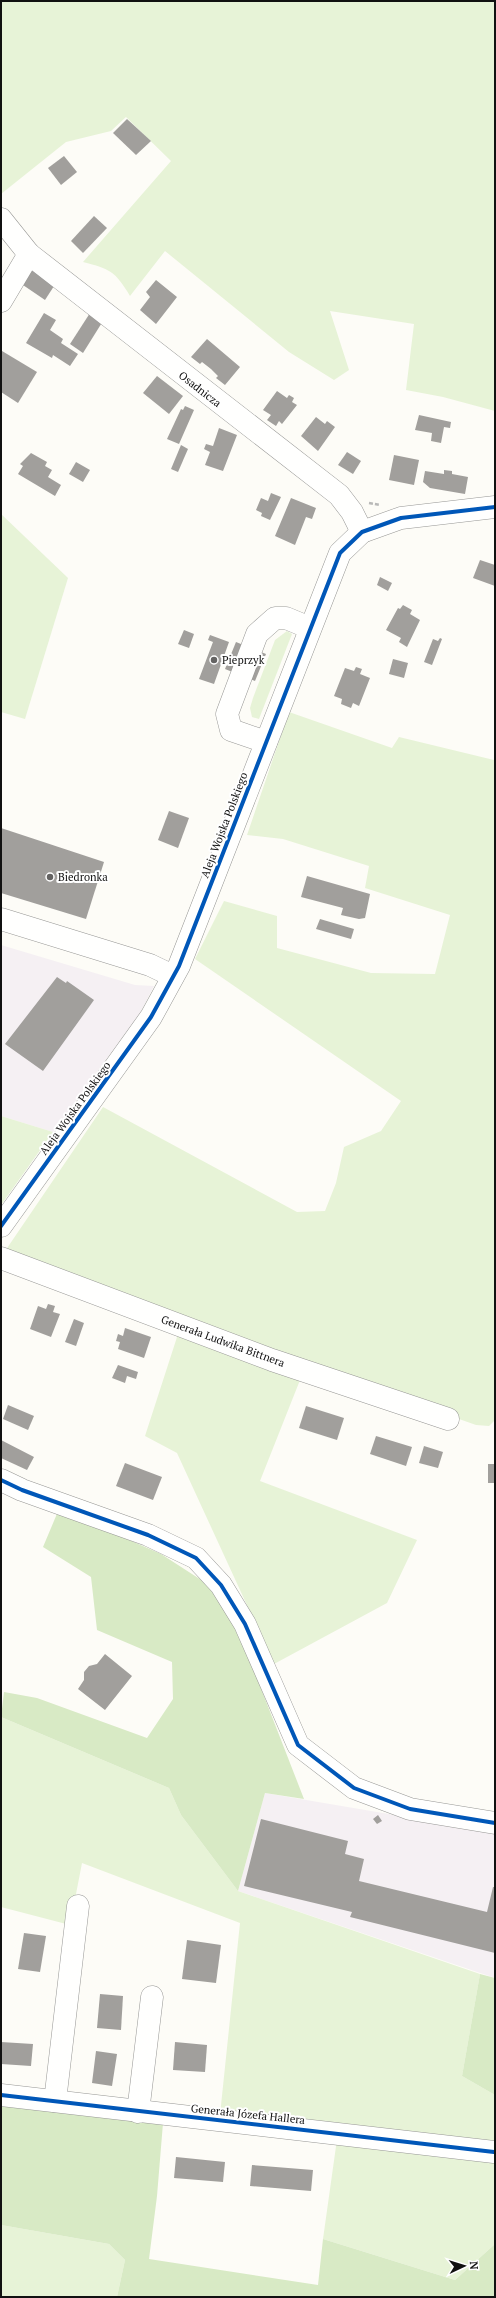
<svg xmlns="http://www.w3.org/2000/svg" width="496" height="2298" viewBox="0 0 496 2298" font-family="'PT Serif',serif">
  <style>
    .industrial { fill: #f5f0f3 }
    .green { fill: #e7f3d7 }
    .forest { fill: #d8eac5 }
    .building { fill: #a19f9c }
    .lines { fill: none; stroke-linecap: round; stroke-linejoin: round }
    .minor-casing { stroke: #979795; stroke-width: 23 }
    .path { stroke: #b9b9b8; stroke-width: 2.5; stroke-dasharray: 4 2; stroke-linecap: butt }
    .minor { stroke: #fffffe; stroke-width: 22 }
    .cycleway-casing { stroke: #fff; stroke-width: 6 }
    .cycleway { stroke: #0057b8; stroke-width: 4 }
    .poi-dot { fill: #646362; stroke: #fff; stroke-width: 1.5 }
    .labels { text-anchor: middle; stroke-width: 4; stroke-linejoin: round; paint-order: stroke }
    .street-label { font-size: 11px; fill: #111; stroke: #fff }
    .poi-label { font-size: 11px; fill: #111; stroke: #fff; text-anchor: start }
  </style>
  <rect width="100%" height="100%" fill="#fdfcf7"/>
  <g class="industrial">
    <polygon points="1,945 135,985 154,986 140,1013 53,1132 1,1116"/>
    <polygon points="265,1793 495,1832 495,1978 238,1891"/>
  </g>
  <g class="green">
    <path d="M1,1H495V411L443,397L406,390L414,324L330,311L349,370L334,380L289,352L165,251L130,296C115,271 110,269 83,262L171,161L126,117L111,131L66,142L1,194Z"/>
    <polygon points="1,514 68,578 25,719 1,712"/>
    <polygon points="287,631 292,634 259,719 252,717 250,708 253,698 275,640"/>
    <polygon points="289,712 392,748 399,737 494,760 495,759 495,1420 489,1426 476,1425 1,1257 103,1107 297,1212 325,1211 336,1183 344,1147 381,1131 401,1101 195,959 224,901 277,916 277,948 371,973 435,974 450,915 365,888 369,866 283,839 247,835"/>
    <polygon points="1,1116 53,1132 1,1205"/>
    <polygon points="178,1334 302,1375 260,1481 417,1540 387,1603 274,1664 177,1453 145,1436"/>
    <polygon points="1,1717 169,1788 181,1815 238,1891 480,1974 462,2076 495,2095 495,2244 455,2280 323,2239 339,2125 220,2115 240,1923 82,1863 70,1925 1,1907"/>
    <polygon points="1,2225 109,2244 125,2260 117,2297 1,2297"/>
  </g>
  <g class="forest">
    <polygon points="59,1509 161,1554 209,1585 239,1632 304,1799 265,1793 238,1891 181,1815 169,1788 1,1717 4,1692 37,1698 147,1738 173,1699 172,1662 97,1630 91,1577 43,1547"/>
    <polygon points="480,1974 495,1978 495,2095 462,2076"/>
    <polygon points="1,2104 163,2123 157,2196 149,2259 318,2285 323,2239 455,2280 495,2244 495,2297 117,2297 125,2260 109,2244 1,2225"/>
  </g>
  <g class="building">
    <polygon points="127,119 151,141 136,155 113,133"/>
    <polygon points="64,156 77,172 61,185 48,168"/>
    <polygon points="94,216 107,228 83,253 71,241"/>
    <polygon points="30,267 56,283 45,300 20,283"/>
    <polygon points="156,280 177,297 156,324 140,310 150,297 146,292"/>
    <polygon points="44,313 56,320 50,330 63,339 61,343 78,354 70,366 53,355 52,358 26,343"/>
    <polygon points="90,313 103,321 83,353 70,344"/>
    <polygon points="207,339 240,367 225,385 216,378 218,376 211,369 202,362 200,364 191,357"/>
    <polygon points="2,351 37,372 18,403 1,392"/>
    <polygon points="157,376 183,396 169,414 143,393"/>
    <polygon points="277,391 287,398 289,395 294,398 292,402 297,405 282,424 279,421 276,426 267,420 271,415 263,410"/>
    <polygon points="185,406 194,410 179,444 167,439 181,409 183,410"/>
    <polygon points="419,415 451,422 450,428 444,427 441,443 431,441 432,433 415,430"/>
    <polygon points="316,417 325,424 327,421 335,427 318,451 301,436"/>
    <polygon points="219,428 237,435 223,471 205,465 210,452 204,449 206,444 213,446"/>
    <polygon points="181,445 188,449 178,472 171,469"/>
    <polygon points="347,452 361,461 353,474 338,465"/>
    <polygon points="31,453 47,462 45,466 52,470 48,477 61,485 55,496 18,474 23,466 20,464"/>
    <polygon points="394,455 419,460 414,485 389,480"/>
    <polygon points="76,462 90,470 83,482 69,474"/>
    <polygon points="444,470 452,471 452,474 468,477 465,494 430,488 423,482 425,471 444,474"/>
    <polygon points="271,493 281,497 270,520 261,516 262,513 256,510 261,498 268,501"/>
    <polygon points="291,498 316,508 312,519 306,517 295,545 275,536"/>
    <polygon points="480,560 495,565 495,586 473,578"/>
    <polygon points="380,577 392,583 388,591 377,585"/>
    <polygon points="403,605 412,610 410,614 420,620 407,647 399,642 401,638 386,630 398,608 400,609"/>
    <polygon points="184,630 194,634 189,648 178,644"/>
    <polygon points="210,635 229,642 214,684 199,679 213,642 208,640"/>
    <polygon points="440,638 442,639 432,665 424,662 433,639 438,641"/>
    <polygon points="236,642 266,654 255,681 225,669"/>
    <polygon points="393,659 408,663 404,678 389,674"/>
    <polygon points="356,667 362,669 360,674 370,678 359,706 353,703 351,708 341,704 342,699 334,696 345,668 354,671"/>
    <polygon points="169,811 189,818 178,848 158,840"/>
    <polygon points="1,828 104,862 86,919 1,893"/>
    <polygon points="307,876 370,894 365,918 359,919 341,915 343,908 301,897"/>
    <polygon points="320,919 354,929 351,939 316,929"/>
    <polygon points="57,977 66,983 67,981 94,1000 43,1071 5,1044"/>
    <polygon points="48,1304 55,1306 53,1312 60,1314 51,1337 30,1329 38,1306 46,1309"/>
    <polygon points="74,1319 84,1323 76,1346 65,1342"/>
    <polygon points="125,1328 151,1337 144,1358 118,1349 120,1342 116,1341 118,1334 123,1336"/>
    <polygon points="118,1365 138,1372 136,1379 127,1376 125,1383 112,1378"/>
    <polygon points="8,1405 34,1416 28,1430 3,1419"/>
    <polygon points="306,1406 344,1418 337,1440 299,1428"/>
    <polygon points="376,1436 412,1447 406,1466 370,1454"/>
    <polygon points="1,1440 34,1457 27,1470 1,1458"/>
    <polygon points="424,1446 443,1452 438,1468 419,1463"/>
    <polygon points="125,1463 162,1477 153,1500 116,1486"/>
    <rect x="488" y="1464" width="7" height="19"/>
    <polygon points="105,1654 132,1676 105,1710 78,1689 84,1680 84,1672 89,1666 97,1664"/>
    <polygon points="378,1815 382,1821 377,1824 373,1819"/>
    <polygon points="261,1819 348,1841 345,1854 364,1859 359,1881 487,1912 493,1887 495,1887 495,1953 350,1917 352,1912 244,1886"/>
    <polygon points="24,1933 46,1936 40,1972 18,1969"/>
    <polygon points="187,1940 221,1945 216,1983 182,1979"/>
    <polygon points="100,1994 123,1996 121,2030 97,2028"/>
    <polygon points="1,2042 33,2044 31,2066 1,2064"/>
    <polygon points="175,2042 207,2045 205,2072 173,2070"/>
    <polygon points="96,2051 117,2054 112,2086 92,2083"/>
    <polygon points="176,2157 225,2162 223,2182 174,2178"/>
    <polygon points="252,2165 313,2170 311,2191 250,2186"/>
  </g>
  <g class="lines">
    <defs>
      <g id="minor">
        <polyline points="1,219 29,254 339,495 352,512 362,532"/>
        <polyline points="1,301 29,254"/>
        <polyline points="266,742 231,730 227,714 257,634 275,618 286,618 310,628"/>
        <polyline points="1,919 150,965 173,976"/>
        <polyline points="1,1226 151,1017 179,966 340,553 362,532 401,518 495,507"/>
        <polyline points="1,1258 272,1360 448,1419"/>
        <polyline points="1,1480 22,1490 148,1535 196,1558 221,1585 245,1624 298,1745 354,1788 410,1809 495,1823"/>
        <polyline points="1,2095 494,2152"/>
        <polyline points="55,2101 78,1906"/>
        <polyline points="138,2112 152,1997"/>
      </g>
    </defs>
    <use href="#minor" class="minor-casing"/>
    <polyline class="path" points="369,503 380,505"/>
    <use href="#minor" class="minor"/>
    <defs>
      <g id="cycleway">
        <polyline points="1,1226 151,1017 179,966 340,553 362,532 401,518 495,507"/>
        <polyline points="1,1480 22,1490 148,1535 196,1558 221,1585 245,1624 298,1745 354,1788 410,1809 495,1823"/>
        <polyline points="1,2095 494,2152"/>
      </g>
    </defs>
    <use href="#cycleway" class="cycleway-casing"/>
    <use href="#cycleway" class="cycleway"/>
  </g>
  <g class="poi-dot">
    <circle cx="214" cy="660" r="4"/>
    <circle cx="50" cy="877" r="4"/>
  </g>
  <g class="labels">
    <g class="street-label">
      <text transform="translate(200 389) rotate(38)" y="4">Osadnicza</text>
      <text transform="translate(224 825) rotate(-69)" y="4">Aleja Wojska Polskiego</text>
      <text transform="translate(75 1108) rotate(-54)" y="4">Aleja Wojska Polskiego</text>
      <text transform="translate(223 1341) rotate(20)" y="4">Generała Ludwika Bittnera</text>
      <text transform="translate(248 2114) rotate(6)" y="4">Generała Józefa Hallera</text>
    </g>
    <g class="poi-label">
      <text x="222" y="664">Pieprzyk</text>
      <text x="58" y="881">Biedronka</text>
    </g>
  </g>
  <rect width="496" height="2298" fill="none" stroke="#111111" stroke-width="4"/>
  <g transform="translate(464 2266) rotate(86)" stroke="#ffffff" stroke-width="3" paint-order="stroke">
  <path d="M0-3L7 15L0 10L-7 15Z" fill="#111111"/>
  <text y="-6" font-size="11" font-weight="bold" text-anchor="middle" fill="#111111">N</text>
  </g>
</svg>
